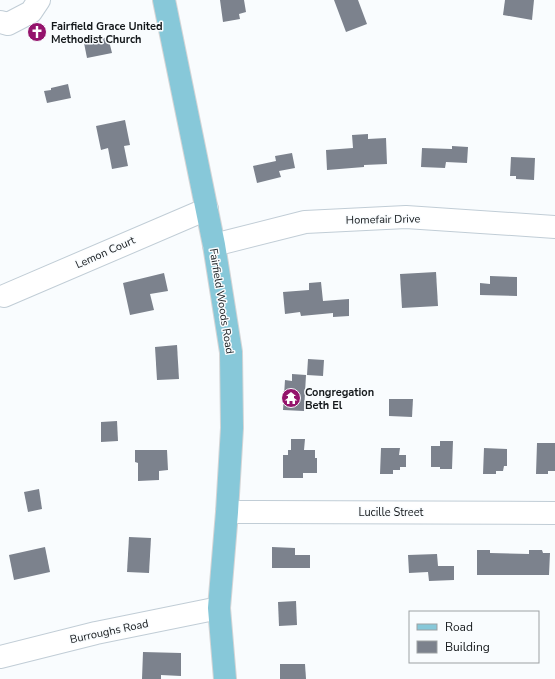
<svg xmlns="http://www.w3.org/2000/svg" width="555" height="679" viewBox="0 0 555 679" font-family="'Nunito Sans',sans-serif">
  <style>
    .building { fill: #7c828d }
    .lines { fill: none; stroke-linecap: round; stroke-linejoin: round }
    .minor-casing { stroke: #c1cdd6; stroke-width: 24 }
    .major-casing { stroke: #d5d5d6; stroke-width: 24 }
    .minor { stroke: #fff; stroke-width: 22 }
    .major { stroke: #87c8d9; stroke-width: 22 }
    .labels { text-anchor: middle; stroke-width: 3; stroke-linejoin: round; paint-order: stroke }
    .poi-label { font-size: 11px; font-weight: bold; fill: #14181b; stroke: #f9fcfe; text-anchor: start }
    .street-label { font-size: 11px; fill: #14181b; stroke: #f9fcfe }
  </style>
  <rect width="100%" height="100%" fill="#f9fcfe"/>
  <g class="building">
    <polygon points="220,0 244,0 246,12 239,14 240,19 223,22"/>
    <polygon points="334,0 358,0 367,24 346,32"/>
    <polygon points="505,0 534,0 532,20 503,15"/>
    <polygon points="108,37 112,53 87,58 84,43"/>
    <polygon points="68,84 71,98 47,103 44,91 51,90 51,88"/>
    <polygon points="125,120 130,145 124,146 128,166 112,169 108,148 101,150 96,126"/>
    <polygon points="368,134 368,139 386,138 387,164 364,165 364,167 327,170 326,150 353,148 352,135"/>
    <polygon points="452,146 468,147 467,163 446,162 445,168 421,167 422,148 452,149"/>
    <polygon points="292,153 295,168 279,171 281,177 257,183 253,166 276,161 275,156"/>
    <polygon points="511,157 535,158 534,180 516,179 516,176 510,176"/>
    <polygon points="436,272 438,306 402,308 400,274"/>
    <polygon points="164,273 168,291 150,294 154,310 130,315 123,283"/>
    <polygon points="490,276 517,277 517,296 480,295 480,283 490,284"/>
    <polygon points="321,282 323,301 349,299 349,316 333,317 333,313 301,316 300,312 285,314 283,292 309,290 309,283"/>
    <polygon points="177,345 179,379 157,380 155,347"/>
    <polygon points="308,359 324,360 323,376 307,375"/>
    <polygon points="292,374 306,375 304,411 283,410 285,380 292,381"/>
    <polygon points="389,399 413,399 412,417 389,416"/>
    <polygon points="117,421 118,441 101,442 101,422"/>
    <polygon points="291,439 305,439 304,450 315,450 315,458 317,458 317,473 303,473 303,478 283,478 283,455 288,455 288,450 291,450"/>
    <polygon points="440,441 453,441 452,469 440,469 440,467 431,467 431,446 440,446"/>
    <polygon points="537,443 555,443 555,471 548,471 548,474 536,474"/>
    <polygon points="381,448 400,448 399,455 406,455 406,467 400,467 400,470 393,470 393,474 380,474"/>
    <polygon points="484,448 507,449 507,466 504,466 503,471 496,471 496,474 483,474"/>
    <polygon points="135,450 167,450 168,470 159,471 159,480 138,481 138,463 135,462"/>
    <polygon points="39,489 42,509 28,512 24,492"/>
    <polygon points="129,537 151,538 149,573 127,572"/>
    <polygon points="45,547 50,572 14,580 9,555"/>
    <polygon points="272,547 295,548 295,555 310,555 310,568 272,568"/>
    <polygon points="477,550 490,550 490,553 529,554 529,550 542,550 543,553 550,553 549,575 477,575"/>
    <polygon points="437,554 438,566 454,566 454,580 429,581 428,572 409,573 408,555"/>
    <polygon points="296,601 297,625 279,626 278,602"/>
    <polygon points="143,652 181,653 181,676 161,675 161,679 142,679"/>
    <polygon points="280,664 305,664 306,679 280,679"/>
  </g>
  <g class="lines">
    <defs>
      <g id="minor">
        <polyline points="0,22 8,24 31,12 39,0"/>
        <polyline points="214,245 305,222 406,217 555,227"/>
        <polyline points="4,296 207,209"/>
        <polyline points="227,512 555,513"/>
        <polyline points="0,657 96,633 219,608"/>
      </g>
      <polyline id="major" points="164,0 214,245 231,352 232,428 227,512 219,608 225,679"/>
    </defs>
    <use href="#minor" class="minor-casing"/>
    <use href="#major" class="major-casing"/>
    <use href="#minor" class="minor"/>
    <use href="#major" class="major"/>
  </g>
  <defs>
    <symbol id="church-disc" viewBox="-11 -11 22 22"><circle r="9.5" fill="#94136c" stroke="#f9fcfe"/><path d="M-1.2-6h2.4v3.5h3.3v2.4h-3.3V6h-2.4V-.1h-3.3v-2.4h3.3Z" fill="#fff"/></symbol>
    <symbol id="temple-disc" viewBox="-11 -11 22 22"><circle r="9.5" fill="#94136c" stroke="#f9fcfe"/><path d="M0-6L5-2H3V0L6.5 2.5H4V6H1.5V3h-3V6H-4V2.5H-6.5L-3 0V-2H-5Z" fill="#fff"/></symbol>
  </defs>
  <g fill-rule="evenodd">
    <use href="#church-disc" x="26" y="21" width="22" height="22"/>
    <use href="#temple-disc" x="280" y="387" width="22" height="22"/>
  </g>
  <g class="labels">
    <g class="poi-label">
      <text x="51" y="30">Fairfield Grace United<tspan x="51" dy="13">Methodist Church</tspan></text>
      <text x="305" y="396">Congregation<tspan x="305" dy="13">Beth El</tspan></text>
    </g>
    <g class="street-label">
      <text transform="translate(383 219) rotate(-1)" y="4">Homefair Drive</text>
      <text transform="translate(105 252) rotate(-24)" y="4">Lemon Court</text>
      <text transform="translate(222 301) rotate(81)" y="4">Fairfield Woods Road</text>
      <text x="391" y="516">Lucille Street</text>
      <text transform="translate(109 631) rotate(-12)" y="4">Burroughs Road</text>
    </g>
  </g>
  <rect x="409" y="611" width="130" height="52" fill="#f9fcfe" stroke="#9da1a3"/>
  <rect x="417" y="624" width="20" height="6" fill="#87c8d9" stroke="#9da1a3"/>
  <text x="445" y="631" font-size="12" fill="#14181b">Road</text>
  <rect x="417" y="641" width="20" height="12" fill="#7c828d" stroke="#9da1a3"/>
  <text x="445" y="651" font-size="12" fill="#14181b">Building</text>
</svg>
